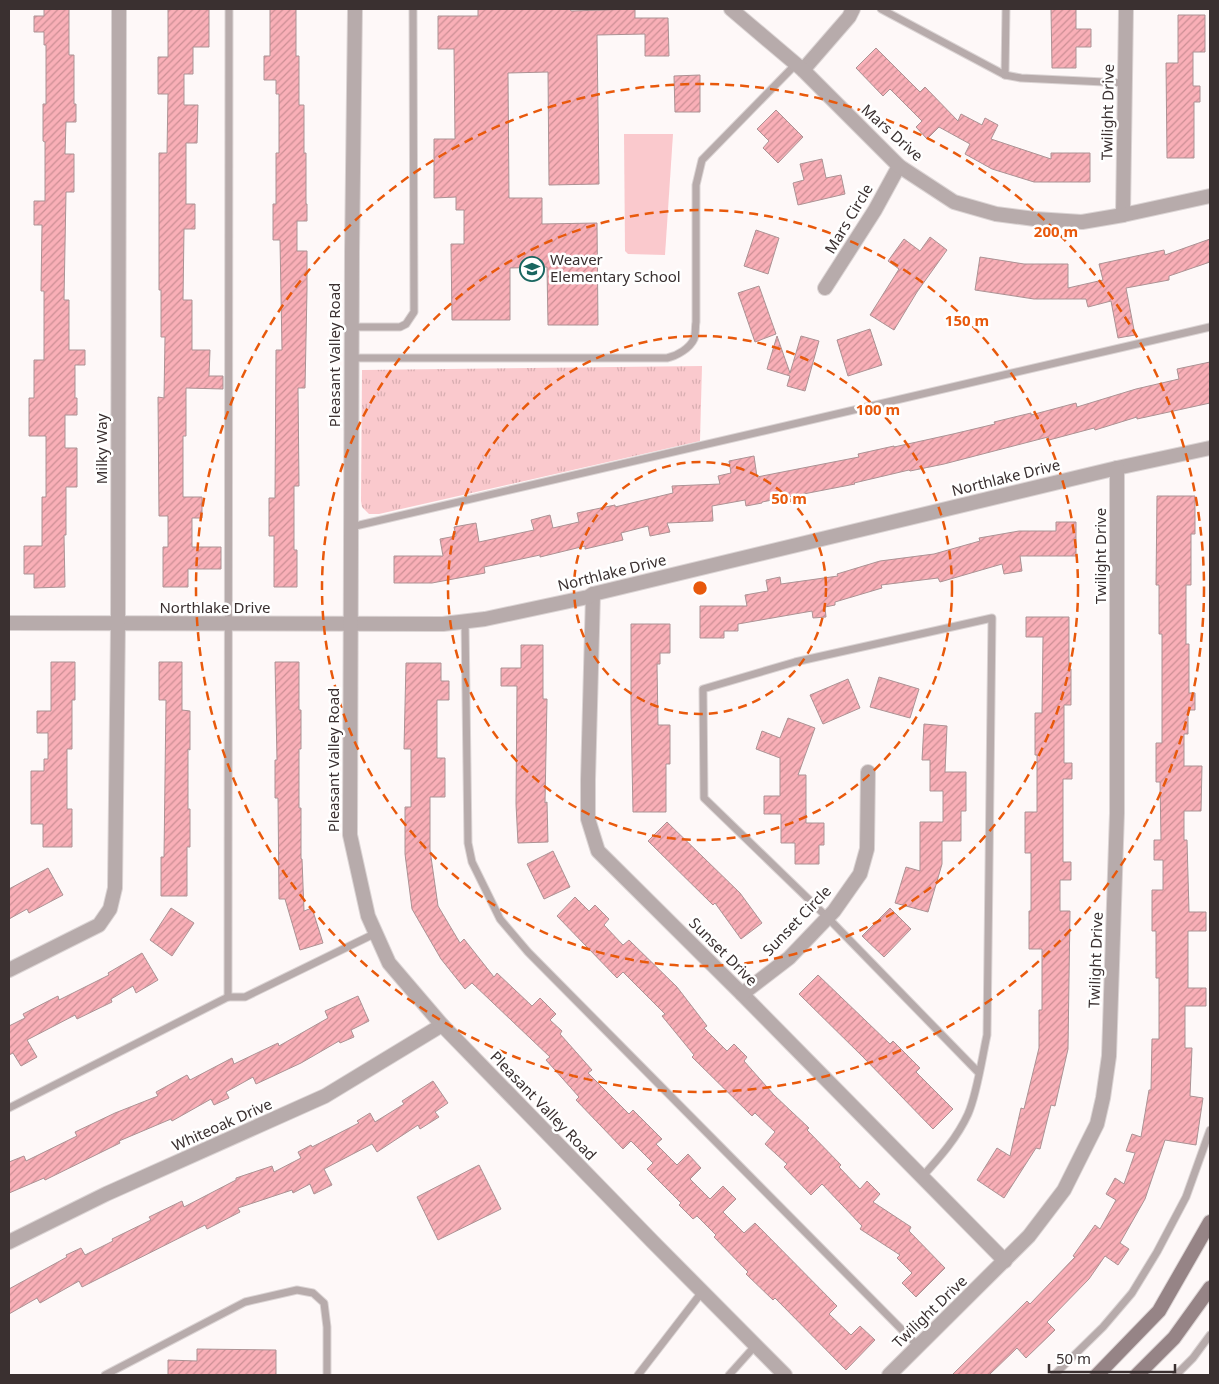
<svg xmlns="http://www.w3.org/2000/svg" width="1219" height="1384" viewBox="0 0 1219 1384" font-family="'Noto Sans',sans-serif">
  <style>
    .grass { fill: url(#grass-tufts) }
    .park { fill: #fac9cd }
    .building { fill: url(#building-hatch); stroke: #ac9294 }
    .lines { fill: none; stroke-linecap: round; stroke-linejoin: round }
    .service-casing { stroke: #dbd4d4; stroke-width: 9 }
    .minor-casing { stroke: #dbd4d4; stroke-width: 16 }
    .tertiary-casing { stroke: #dbd4d4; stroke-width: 16 }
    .secondary-casing { stroke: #dbd4d4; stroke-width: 16 }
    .service { stroke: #b7abab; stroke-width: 7 }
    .minor { stroke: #b7abab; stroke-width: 14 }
    .tertiary { stroke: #b7abab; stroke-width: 14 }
    .secondary { stroke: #968486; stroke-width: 14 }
    .ring { fill: none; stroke: #e8590c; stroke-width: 2.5; stroke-dasharray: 9 6 }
    .labels { text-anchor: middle; stroke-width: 5; stroke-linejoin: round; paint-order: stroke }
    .street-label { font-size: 15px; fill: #3a3030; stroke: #fff }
    .poi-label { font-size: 15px; fill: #3a3030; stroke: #fff; text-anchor: start }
    .centre { fill: #e8590c; stroke: #fff; stroke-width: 2.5 }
    .ring-label { font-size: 15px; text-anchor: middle; font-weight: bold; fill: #e8590c; stroke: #fff; stroke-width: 5; stroke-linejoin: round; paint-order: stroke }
  </style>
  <defs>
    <pattern id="grass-tufts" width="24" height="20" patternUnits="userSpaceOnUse" patternTransform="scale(1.25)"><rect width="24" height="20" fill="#fac9cd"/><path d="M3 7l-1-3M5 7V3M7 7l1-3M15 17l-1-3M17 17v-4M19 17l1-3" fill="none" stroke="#d7adb0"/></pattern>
    <pattern id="building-hatch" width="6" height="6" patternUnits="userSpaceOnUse" patternTransform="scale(1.25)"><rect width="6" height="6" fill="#f9afb7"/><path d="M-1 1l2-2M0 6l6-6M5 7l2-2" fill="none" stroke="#cb8f95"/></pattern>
  </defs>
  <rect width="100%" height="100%" fill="#fef8f8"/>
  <polygon class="grass" points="702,366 700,441 379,514 369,514 362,507 361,501 362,370"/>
  <polygon class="park" points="624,134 673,134 665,255 628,254 625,251"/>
  <g class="building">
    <polygon points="44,9 69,9 69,55 74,55 74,104 76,104 76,122 66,122 65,154 74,154 74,192 66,192 64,300 69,300 69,350 85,350 85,365 75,365 75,398 77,398 77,415 65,415 65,448 77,448 77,487 66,487 66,535 64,535 65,587 34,588 34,574 24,574 24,546 42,546 42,497 46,497 46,436 29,436 29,398 34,398 34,360 44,360 44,291 41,291 42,225 34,225 34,201 45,201 45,142 43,141 43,104 46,104 46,45 44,45 44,32 34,32 34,16 44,16"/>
    <polygon points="168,9 209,9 209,47 193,47 193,74 184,74 184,105 198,105 197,143 186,143 186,204 195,204 195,229 184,229 183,300 192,300 192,350 210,350 209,376 223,376 223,389 186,388 186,436 183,436 183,497 202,497 202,518 192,518 192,547 221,547 221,569 188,569 188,587 163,587 163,547 168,547 168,516 159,516 158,397 164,398 165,337 161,337 161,290 159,290 159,153 167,153 168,94 158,94 158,57 168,57"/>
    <polygon points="270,9 296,9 296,56 299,56 299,105 304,105 304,153 306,153 306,204 307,204 307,221 297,221 297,251 307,251 307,290 305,388 298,388 299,486 294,486 294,550 297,550 297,587 274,587 274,536 269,536 269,498 275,498 276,350 282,350 280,240 273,240 273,204 276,204 276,153 279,153 279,94 276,94 276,80 264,80 264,56 270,56"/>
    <polygon points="478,9 570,9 571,11 635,9 635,18 668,18 669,56 645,56 645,34 597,35 599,184 549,185 548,72 508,73 509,198 542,198 542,224 597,223 598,325 548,325 547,267 510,268 510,320 452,320 451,244 464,244 464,210 456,210 456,197 434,198 434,139 455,139 454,49 438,49 438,16 478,16"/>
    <polygon points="1051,9 1076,9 1076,29 1091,29 1091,47 1076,47 1076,68 1052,68"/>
    <polygon points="1178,15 1205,15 1205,52 1193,52 1193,86 1200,86 1200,102 1194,102 1194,158 1167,158 1166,63 1178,63"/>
    <polygon points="876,48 920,92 925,87 958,121 961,114 982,125 985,118 998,125 991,139 1051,159 1051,153 1090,153 1090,182 1034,182 992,169 965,154 970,144 939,127 927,139 916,127 922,121 890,89 883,96 856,68"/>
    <polygon points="700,75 700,112 675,112 674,76"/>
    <polygon points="776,110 803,137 778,163 763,148 769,141 757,129"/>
    <polygon points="822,159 826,178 841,175 845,194 798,205 793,183 804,180 800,164"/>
    <polygon points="756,230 779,238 768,274 744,266"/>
    <polygon points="930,237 947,250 917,292 894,330 870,315 899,269 888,261 904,239 920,251"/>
    <polygon points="1210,239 1210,262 1169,276 1169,280 1126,288 1135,335 1118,338 1111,301 1088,307 1086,299 1034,299 975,290 980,257 1024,264 1068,264 1068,288 1103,280 1099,264 1164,250 1165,255"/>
    <polygon points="759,286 776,334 755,342 738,293"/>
    <polygon points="870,329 882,365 848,376 837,340"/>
    <polygon points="777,336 790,373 801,336 819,341 805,391 787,386 790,376 767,369"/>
    <polygon points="1210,362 1210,403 1137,419 1137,417 1095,430 1094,428 1049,440 1048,437 944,464 910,471 909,470 854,483 855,484 762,502 762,503 746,506 745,500 712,506 713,521 667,523 670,532 650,536 648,526 621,533 623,540 585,549 585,546 540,557 540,555 484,567 485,573 432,583 394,583 394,556 443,556 440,539 456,536 454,527 476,523 479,542 534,530 531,520 550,515 553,528 579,522 577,513 615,505 615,507 673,493 672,486 720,484 718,476 731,473 729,461 754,456 757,477 813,466 859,457 858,454 894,446 894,447 953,434 995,424 994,422 1031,413 1031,415 1076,403 1077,407 1136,389 1179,379 1177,369"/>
    <polygon points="1157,496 1195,496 1195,534 1191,534 1191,585 1186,585 1186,644 1189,644 1189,693 1195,693 1195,710 1188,710 1188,734 1184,734 1184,766 1202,766 1201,811 1184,811 1184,840 1187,840 1189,912 1206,912 1206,931 1188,931 1188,988 1206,988 1206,1006 1185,1006 1185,1048 1192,1048 1190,1096 1203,1098 1196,1145 1165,1140 1145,1199 1120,1243 1129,1249 1118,1265 1105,1256 1089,1279 1047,1322 1055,1330 1026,1358 1017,1348 989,1375 952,1375 1027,1301 1030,1304 1075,1257 1073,1256 1095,1225 1100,1229 1116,1200 1106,1194 1115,1178 1124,1184 1135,1153 1126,1151 1132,1134 1141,1137 1149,1090 1151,1090 1152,1039 1159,1039 1159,978 1156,978 1156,931 1152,931 1152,890 1163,890 1163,860 1154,860 1154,840 1161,840 1160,782 1156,782 1156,743 1162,743 1162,634 1159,634 1159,585 1156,585"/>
    <polygon points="1056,522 1076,522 1076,556 1020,556 1022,571 1004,574 1002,564 940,582 938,578 881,585 882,588 835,602 835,605 825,607 826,617 813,618 812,611 738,624 738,631 724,631 724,638 700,638 700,606 747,606 745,595 768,591 766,580 780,577 781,584 838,576 837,574 880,561 934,554 980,541 979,538 1019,531 1056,531"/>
    <polygon points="1026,617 1069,617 1069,669 1071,669 1071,705 1064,705 1064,763 1072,763 1072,779 1063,779 1063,862 1071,862 1071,880 1060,880 1060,911 1070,911 1068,1049 1055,1106 1051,1105 1040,1149 1036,1148 1004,1198 977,1180 997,1148 1010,1156 1021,1108 1024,1109 1039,1048 1039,1010 1042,1010 1042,949 1029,949 1029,911 1031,911 1031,853 1025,853 1025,812 1037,812 1037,755 1035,755 1035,713 1042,713 1043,637 1026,637"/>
    <polygon points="631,624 670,624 670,653 660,653 660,664 657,664 658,725 670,725 670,764 666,764 666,812 633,812 631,711"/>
    <polygon points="521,645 543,645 543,699 547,699 545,803 547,802 548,842 518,843 516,804 517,686 501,686 501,668 521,668"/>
    <polygon points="51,662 75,662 75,700 72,700 72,749 67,749 67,809 72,809 72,847 43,847 43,824 31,824 31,771 44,771 44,759 48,759 48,733 37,733 37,711 51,711"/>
    <polygon points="159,662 182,662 182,710 190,711 190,750 188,749 188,809 190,809 190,847 187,847 187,896 161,896 161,857 164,857 166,700 159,700"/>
    <polygon points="275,662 299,662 299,710 301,710 301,749 299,749 299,808 301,808 301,859 302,859 304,911 312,908 323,943 300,950 285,899 279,899 278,798 275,798 275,760 277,760"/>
    <polygon points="406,663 441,663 441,681 449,681 449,700 437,700 437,758 445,758 445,797 430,797 430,850 438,906 460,943 464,939 494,977 497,973 532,1006 540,998 556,1014 550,1020 562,1031 560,1034 592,1070 588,1073 629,1114 633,1110 662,1139 656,1144 677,1165 688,1154 701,1168 690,1179 710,1199 723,1186 736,1199 723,1212 744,1233 755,1223 837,1306 829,1314 851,1335 860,1326 875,1340 846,1370 775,1298 773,1300 746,1274 748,1272 714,1237 716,1235 697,1216 693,1219 679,1205 681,1203 647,1169 653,1163 631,1141 623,1149 576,1100 579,1097 546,1060 550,1057 472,983 465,989 441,959 412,909 405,854 405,807 411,807 411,749 404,749"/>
    <polygon points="879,677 919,689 910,718 870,707"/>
    <polygon points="848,679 860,708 823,724 810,695"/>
    <polygon points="788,718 815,728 798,775 806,775 806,823 824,823 824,845 819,845 819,864 795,864 795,843 781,843 781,814 764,814 764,796 780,796 780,758 756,749 762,731 780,738"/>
    <polygon points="924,724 947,726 945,772 966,772 966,811 961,811 961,841 942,841 942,864 928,912 895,903 906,867 920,871 920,822 943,822 943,791 930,791 930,760 922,760"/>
    <polygon points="667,822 740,893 762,923 741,939 715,903 713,905 648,841"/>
    <polygon points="553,851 570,887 544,899 527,864"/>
    <polygon points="48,868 63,895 29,913 27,909 9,919 9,889"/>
    <polygon points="575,897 589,911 595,905 609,919 604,925 623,945 629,940 677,987 707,1026 704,1028 727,1051 734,1044 747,1057 744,1061 774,1095 809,1128 807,1130 841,1165 839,1167 860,1189 867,1181 880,1194 873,1202 911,1227 909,1231 945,1268 916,1297 902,1283 912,1273 897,1258 900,1255 860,1229 862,1226 822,1184 811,1195 784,1167 787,1164 765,1144 775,1132 755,1113 752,1116 692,1057 694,1055 662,1016 665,1014 623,972 617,978 557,916"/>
    <polygon points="171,908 194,923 172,956 150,940"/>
    <polygon points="890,908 911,929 884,957 862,936"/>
    <polygon points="142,953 158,980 136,993 133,986 111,999 112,1002 77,1019 75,1015 27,1040 37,1057 21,1066 13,1053 9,1055 9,1026 25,1018 23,1014 58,996 59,1000 109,975 108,973"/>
    <polygon points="818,975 890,1044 893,1041 920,1068 916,1072 953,1109 933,1129 862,1056 799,994"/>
    <polygon points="358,996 369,1021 351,1030 354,1037 340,1043 339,1041 301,1063 256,1084 253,1077 226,1092 229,1098 214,1105 211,1099 172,1121 171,1119 119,1141 120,1143 45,1180 44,1178 9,1193 9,1162 24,1156 26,1161 77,1136 75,1132 115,1113 158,1096 156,1092 187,1075 190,1080 232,1058 234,1064 278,1043 279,1046 328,1018 325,1011"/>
    <polygon points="433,1081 448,1103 435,1112 439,1117 420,1129 418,1125 377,1152 372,1144 324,1169 332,1185 314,1194 310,1184 293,1193 292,1190 238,1208 240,1212 207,1229 205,1225 82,1287 79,1281 40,1303 37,1298 9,1314 9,1289 67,1257 66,1255 81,1248 85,1255 113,1241 112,1239 151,1220 149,1217 182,1201 184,1207 236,1180 236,1178 272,1166 274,1172 301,1158 298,1152 311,1145 312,1147 359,1123 357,1121 370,1113 375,1122 404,1104 402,1101"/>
    <polygon points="479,1165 501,1209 438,1240 417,1197"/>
    <polygon points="197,1349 276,1350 276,1375 168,1375 168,1360 197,1361"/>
  </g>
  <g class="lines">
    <defs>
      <g id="service">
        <polyline points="881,9 1005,75 1021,78 1125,83"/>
        <polyline points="1005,75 1006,9"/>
        <polyline points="351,327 400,327 406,324 414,312 413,9"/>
        <path d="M351,358H667C677,356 690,348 694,339C696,334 695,326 696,322V185L702,160L796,64"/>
        <polyline points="351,527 1210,327"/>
        <polyline points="465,621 468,843 472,862 500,919 528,952 918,1346"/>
        <polyline points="228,997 229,9"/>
        <polyline points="9,1108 228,997 245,997 376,933"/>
        <path d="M922,1177C940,1157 957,1138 968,1114C977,1094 982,1058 987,1035L992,618L795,662L703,689L704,798L828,918L979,1073"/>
        <polyline points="105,1375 245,1302 297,1290 313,1293 324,1303 327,1327 327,1375"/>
        <polyline points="638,1375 702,1292"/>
        <polyline points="729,1375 755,1346"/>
        <polyline points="1054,1375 1103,1327 1132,1293 1157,1252 1186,1197 1210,1130"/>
        <polyline points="1176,1375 1193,1358 1210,1335"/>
      </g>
      <g id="minor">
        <polyline points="803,70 849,17 853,9"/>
        <polyline points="1123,215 1126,9"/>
        <polyline points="825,288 875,210 899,166"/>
        <polyline points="593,594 588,780 588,819 598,851 742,994 1005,1261"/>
        <polyline points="9,623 443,624 485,619 588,597 593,594 1117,468 1210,448"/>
        <polyline points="9,970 99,925 110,909 115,888 118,624 119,9"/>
        <polyline points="742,994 789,958 834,911 860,874 867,849 868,772"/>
        <polyline points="9,1242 106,1194 325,1096 442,1025"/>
        <polyline points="889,1375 1029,1236 1064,1190 1097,1124 1103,1098 1109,1056 1117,813 1117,468"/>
      </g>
      <g id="tertiary">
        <polyline points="355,9 352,252 350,835 368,916 389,963 442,1025 652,1241 785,1375"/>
        <polyline points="731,9 803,70 899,166 954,202 996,214 1035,219 1082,222 1123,215 1210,196"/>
      </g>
      <g id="secondary">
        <polyline points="1097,1375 1159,1311 1210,1222"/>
        <polyline points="1137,1375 1174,1338 1210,1288"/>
      </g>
    </defs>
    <use href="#service" class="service-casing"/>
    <use href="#minor" class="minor-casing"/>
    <use href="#tertiary" class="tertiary-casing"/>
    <use href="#secondary" class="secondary-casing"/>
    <use href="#service" class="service"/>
    <use href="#minor" class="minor"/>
    <use href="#tertiary" class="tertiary"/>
    <use href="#secondary" class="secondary"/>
  </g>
  <g class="ring">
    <circle cx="700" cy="588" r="126"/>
    <circle cx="700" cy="588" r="252"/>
    <circle cx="700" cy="588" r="378"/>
    <circle cx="700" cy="588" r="504"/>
  </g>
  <defs>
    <symbol id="school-ring" viewBox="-11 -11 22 22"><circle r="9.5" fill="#fff" stroke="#196660" stroke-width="1.5"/><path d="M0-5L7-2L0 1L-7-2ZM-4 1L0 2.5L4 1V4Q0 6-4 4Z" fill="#196660"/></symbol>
  </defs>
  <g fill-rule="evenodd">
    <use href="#school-ring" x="518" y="255" width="28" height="28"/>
  </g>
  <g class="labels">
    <g class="street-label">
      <text transform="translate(1108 112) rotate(-89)" y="5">Twilight Drive</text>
      <text transform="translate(892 133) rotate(42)" y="5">Mars Drive</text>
      <text transform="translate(849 219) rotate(-59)" y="5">Mars Circle</text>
      <text transform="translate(335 355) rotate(-90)" y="5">Pleasant Valley Road</text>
      <text transform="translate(102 449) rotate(-90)" y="5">Milky Way</text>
      <text transform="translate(1006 478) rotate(-14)" y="5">Northlake Drive</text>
      <text transform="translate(1101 556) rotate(-90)" y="5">Twilight Drive</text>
      <text transform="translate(612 573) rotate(-14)" y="5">Northlake Drive</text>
      <text x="215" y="613">Northlake Drive</text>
      <text transform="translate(334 760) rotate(-90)" y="5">Pleasant Valley Road</text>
      <text transform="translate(797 921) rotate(-46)" y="5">Sunset Circle</text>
      <text transform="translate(723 952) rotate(45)" y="5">Sunset Drive</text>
      <text transform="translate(1096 960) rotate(-88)" y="5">Twilight Drive</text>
      <text transform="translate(543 1106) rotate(46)" y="5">Pleasant Valley Road</text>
      <text transform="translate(222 1125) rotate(-24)" y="5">Whiteoak Drive</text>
      <text transform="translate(930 1312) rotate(-44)" y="5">Twilight Drive</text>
    </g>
    <g class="poi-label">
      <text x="550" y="265">Weaver<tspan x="550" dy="17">Elementary School</tspan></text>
    </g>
  </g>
  <circle cx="700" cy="588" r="8" class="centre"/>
  <g class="ring-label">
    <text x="1056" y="237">200 m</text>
    <text x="967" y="326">150 m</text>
    <text x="878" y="415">100 m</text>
    <text x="789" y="504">50 m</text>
  </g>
  <rect width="1219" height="1384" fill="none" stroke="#3a3030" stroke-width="20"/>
  <path d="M1049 1364v8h126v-8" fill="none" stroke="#3a3030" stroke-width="2.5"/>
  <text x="1056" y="1364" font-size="15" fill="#3a3030" stroke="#ffffff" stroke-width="4" paint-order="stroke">50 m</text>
</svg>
